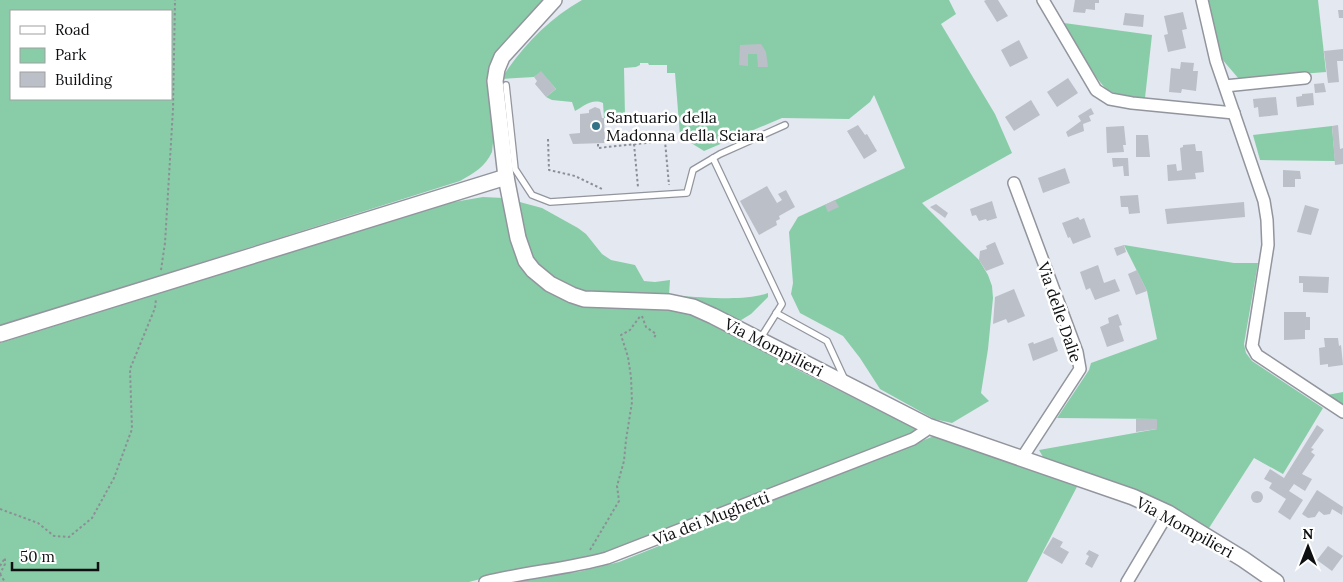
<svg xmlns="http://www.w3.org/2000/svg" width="1343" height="582" viewBox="0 0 1343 582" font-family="Lora,serif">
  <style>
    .green { fill: #89cda8; fill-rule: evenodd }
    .building { fill: #bbbfc7 }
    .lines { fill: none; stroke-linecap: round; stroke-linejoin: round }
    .lane-casing { stroke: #92959d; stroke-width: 8 }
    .street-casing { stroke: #92959d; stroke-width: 14 }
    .secondary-casing { stroke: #92959d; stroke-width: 18 }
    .path { stroke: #8d8f96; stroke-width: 2; stroke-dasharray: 2.5 2.5; stroke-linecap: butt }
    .lane { stroke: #fff; stroke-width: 5.5 }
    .street { stroke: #fff; stroke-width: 11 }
    .secondary { stroke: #fff; stroke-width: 15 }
    .poi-dot { fill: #327186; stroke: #fff; stroke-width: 2 }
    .labels { text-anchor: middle; stroke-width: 5; stroke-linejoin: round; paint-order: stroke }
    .poi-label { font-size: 16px; fill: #0e0f11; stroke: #fff; text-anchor: start }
    .street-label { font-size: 16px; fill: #0e0f11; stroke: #fff }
  </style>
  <rect width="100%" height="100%" fill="#e4e8f1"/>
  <g class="green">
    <path d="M0,0H546L503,48L492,152C485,167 474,173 460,181L0,326ZM11,11H171V99H11Z"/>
    <path d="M582,0H949L956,14L941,24L995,114L1012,153L922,203L979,260L988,275L992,286L993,298L988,349L981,393L989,401L952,423L934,419L880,389L860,358L843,336L800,313L791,294L793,283L789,232L798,217L905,168L874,95L870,102L849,119L782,118L704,151L680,136L675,73H667V65H649L648,63H640V65L636,67L624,68L625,116L604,118L603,103C592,98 584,106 575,111L572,102L552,100L546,97L556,89L541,72L534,77L501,79C522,47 548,19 582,0Z"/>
    <polygon points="1208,0 1318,0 1326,72 1239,79 1221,58"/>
    <path d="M1064,23L1152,35L1145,98C1133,97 1120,96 1110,91C1096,84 1073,38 1064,23Z"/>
    <polygon points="1332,126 1335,161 1260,160 1253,135"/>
    <polygon points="483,197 504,198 542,287 676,307 714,322 796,369 916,429 910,435 604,554 573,563 488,577 469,582 0,582 0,343 448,203"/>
    <polygon points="516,201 542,208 578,228 586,234 602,254 611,260 635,265 644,281 655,282 670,280 669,295 577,291 546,275 528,254"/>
    <polygon points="1124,245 1234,263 1258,263 1244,344 1246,353 1252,361 1323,408 1283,474 1254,458 1209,528 1168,504 1135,489 1043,457 1039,450 1157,429 1157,419 1057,418 1089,370 1091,363 1157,339 1147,291"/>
    <path d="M768,293V297L751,314L738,322L678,296C703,297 745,302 768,293Z"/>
    <polygon points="1343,392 1343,405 1327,395"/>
    <polygon points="939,434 1079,483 1027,582 505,582 531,576 578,572 619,562"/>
  </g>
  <g class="building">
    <polygon points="986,0 998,0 1008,16 997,22 984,1"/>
    <polygon points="1075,0 1099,0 1099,3 1095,3 1095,10 1086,9 1085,13 1073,12"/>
    <polygon points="1338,10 1343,10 1343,18 1339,18"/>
    <polygon points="1183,12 1187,29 1182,30 1186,48 1168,52 1164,35 1168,34 1164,16"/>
    <polygon points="1125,13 1144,15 1143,27 1123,25"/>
    <polygon points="1019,40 1028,58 1010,67 1001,50"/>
    <polygon points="761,44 766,52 768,67 758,67 757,54 748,54 748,66 739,65 740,45"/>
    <polygon points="1343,49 1343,61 1337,61 1339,82 1328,83 1324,51"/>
    <polygon points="1181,62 1194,63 1193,71 1198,71 1196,91 1182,89 1181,93 1169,92 1171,68 1180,69"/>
    <polygon points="541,71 556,89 546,97 535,84 537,81 534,77"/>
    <polygon points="1068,78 1078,93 1057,107 1047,92"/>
    <polygon points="1324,83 1326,92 1315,93 1314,84"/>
    <polygon points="1313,93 1314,105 1297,107 1296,97 1302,96 1302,94"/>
    <polygon points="1276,97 1278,115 1259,117 1258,107 1254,108 1253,99"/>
    <polygon points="1031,100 1040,115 1014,131 1005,117"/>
    <polygon points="595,107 600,109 602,118 604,118 605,143 573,144 569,134 580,133 580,114 589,113 589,110"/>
    <polygon points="1091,108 1094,114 1089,116 1091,121 1083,124 1084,131 1068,137 1066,132 1081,121 1078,116"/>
    <polygon points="858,125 865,135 867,134 877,151 864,159 847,131"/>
    <polygon points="1338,125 1340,149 1343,148 1343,164 1335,165 1332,126"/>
    <polygon points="1124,126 1126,145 1123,145 1124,152 1107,153 1106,127"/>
    <polygon points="1136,135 1148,135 1150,157 1136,157"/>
    <polygon points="1195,144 1196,151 1202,151 1204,172 1195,173 1196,179 1168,181 1167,165 1176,164 1177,171 1182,170 1180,148 1183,147 1183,145"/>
    <polygon points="1112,158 1128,158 1129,176 1124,176 1123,166 1113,167"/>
    <polygon points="1065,168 1070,183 1043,193 1038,178"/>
    <polygon points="1283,170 1300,171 1301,179 1295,179 1295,187 1283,187"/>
    <polygon points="767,186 777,203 782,200 778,194 786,190 795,207 779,216 780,219 776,221 777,225 759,235 740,201"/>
    <polygon points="1138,195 1140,213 1129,214 1128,207 1121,207 1120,196"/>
    <polygon points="835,200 839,207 828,212 825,205"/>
    <polygon points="992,201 997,218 987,221 986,219 979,221 976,215 972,216 970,209"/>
    <polygon points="1244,202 1245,217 1167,224 1165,209"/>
    <polygon points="936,204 948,213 945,218 930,207"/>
    <polygon points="1305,205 1319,209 1311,235 1297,232"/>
    <polygon points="1078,217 1080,220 1084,218 1091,237 1073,244 1070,237 1068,238 1062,223"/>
    <polygon points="995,242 1004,264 986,271 979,260 980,251 987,249 986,246"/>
    <polygon points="1124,245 1126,252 1117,256 1114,248"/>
    <polygon points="1098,265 1104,283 1115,279 1120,291 1095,300 1090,288 1086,290 1080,272"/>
    <polygon points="1137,270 1147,291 1136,295 1128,274"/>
    <polygon points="1299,276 1329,277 1328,293 1303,292 1303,283 1299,283"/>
    <polygon points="1014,289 1025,316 1008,323 1006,319 993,324 995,297"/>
    <polygon points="1284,312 1306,312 1306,317 1310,317 1310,330 1305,330 1305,339 1284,340"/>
    <polygon points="1118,314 1122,325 1119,326 1124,341 1107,347 1100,327 1109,323 1108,318"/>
    <polygon points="1053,337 1058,351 1033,361 1028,344 1033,342 1034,344"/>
    <polygon points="1324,338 1338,338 1339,346 1341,345 1343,365 1328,367 1328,364 1320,365 1319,348 1325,347"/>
    <polygon points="1136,419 1157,419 1157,429 1136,432"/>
    <polygon points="1317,425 1324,430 1311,448 1314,449 1311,452 1315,455 1302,474 1312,479 1305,491 1294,484 1289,491 1303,500 1290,520 1278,512 1286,499 1269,488 1272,483 1264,479 1270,469 1284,478"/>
    <polygon points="1317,490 1343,507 1342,515 1332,509 1330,514 1324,515 1319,511 1315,517 1308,518 1302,514"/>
    <circle cx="1257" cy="497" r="6"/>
    <polygon points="1053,537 1063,542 1060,547 1069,552 1062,564 1043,553"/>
    <polygon points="1328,546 1343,556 1332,571 1317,560"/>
    <polygon points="1089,550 1099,555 1092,568 1085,564 1089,556 1086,554"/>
  </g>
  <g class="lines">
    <defs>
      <g id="lane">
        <polyline points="506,85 515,169 532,195 550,202 687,193 693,170 720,154 785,125"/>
        <polyline points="713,158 782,304 760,339"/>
        <polyline points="776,313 827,341 845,380"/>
      </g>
      <g id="street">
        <polyline points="1043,0 1096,90 1110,99 1132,103 1234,113"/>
        <polyline points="1202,0 1216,61 1264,201 1267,220 1268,245 1252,346 1257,355 1343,412"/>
        <polyline points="1225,86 1305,78"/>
        <polyline points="1014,183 1077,352 1080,369 1022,458"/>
        <path d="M485,582C525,572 567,569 607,558L913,439L925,431L928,426"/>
        <polyline points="1127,582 1168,513"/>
      </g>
      <g id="secondary">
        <polyline points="554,0 502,57 497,69 495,81 506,177 518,238 526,261 533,270 550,284 572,295 584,299 669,302 693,307 713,316 928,426 1133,497 1168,513 1243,559 1276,582"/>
        <polyline points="0,334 506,177"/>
      </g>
    </defs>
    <use href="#lane" class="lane-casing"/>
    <use href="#street" class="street-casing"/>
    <use href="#secondary" class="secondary-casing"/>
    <g class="path">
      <polyline points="548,139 549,170 575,176 602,189"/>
      <polyline points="598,144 598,148 665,141 669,185"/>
      <polyline points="634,144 638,187"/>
      <polyline points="161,270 165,243 173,109 175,0"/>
      <polyline points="642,316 646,327 656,334 654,338"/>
      <polyline points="0,509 38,523 54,536 69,537 92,518 114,478 132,429 130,369 155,308 156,299"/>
      <polyline points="590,550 619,501 617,486 624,461 626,440 632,402 631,377 628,357 621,335 630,330 641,315"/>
      <polyline points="0,566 5,558 5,564 0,574"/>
      <polyline points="0,574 5,582"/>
    </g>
    <use href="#lane" class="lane"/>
    <use href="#street" class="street"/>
    <use href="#secondary" class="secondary"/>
  </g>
  <circle class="poi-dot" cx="596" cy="126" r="5"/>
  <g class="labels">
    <g class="poi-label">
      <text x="606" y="123">Santuario della<tspan x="606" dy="18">Madonna della Sciara</tspan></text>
    </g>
    <g class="street-label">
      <text transform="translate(1060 312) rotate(71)" y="6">Via delle Dalie</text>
      <text transform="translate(774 347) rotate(27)" y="6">Via Mompilieri</text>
      <text transform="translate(711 518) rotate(-21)" y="6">Via dei Mughetti</text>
      <text transform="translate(1185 527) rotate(29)" y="6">Via Mompilieri</text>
    </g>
  </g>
  <rect x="10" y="10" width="162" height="90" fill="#ffffff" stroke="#9f9fa0"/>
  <rect x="20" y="26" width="25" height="8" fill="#ffffff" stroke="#9f9fa0"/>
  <text x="55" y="35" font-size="15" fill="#0e0f11">Road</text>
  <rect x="20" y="48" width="25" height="15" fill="#89cda8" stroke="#9f9fa0"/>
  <text x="55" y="60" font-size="15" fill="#0e0f11">Park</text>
  <rect x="20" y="72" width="25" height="15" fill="#bbbfc7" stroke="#9f9fa0"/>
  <text x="55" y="85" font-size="15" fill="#0e0f11">Building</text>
  <g transform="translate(1308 547)" stroke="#ffffff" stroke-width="4" paint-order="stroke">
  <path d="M0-4L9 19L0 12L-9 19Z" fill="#0e0f11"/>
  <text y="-8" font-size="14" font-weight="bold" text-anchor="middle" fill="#0e0f11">N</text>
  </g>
  <path d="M12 562v8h86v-8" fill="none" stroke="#0e0f11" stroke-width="2.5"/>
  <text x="20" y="562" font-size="15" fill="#0e0f11" stroke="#ffffff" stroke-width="4" paint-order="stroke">50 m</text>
</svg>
